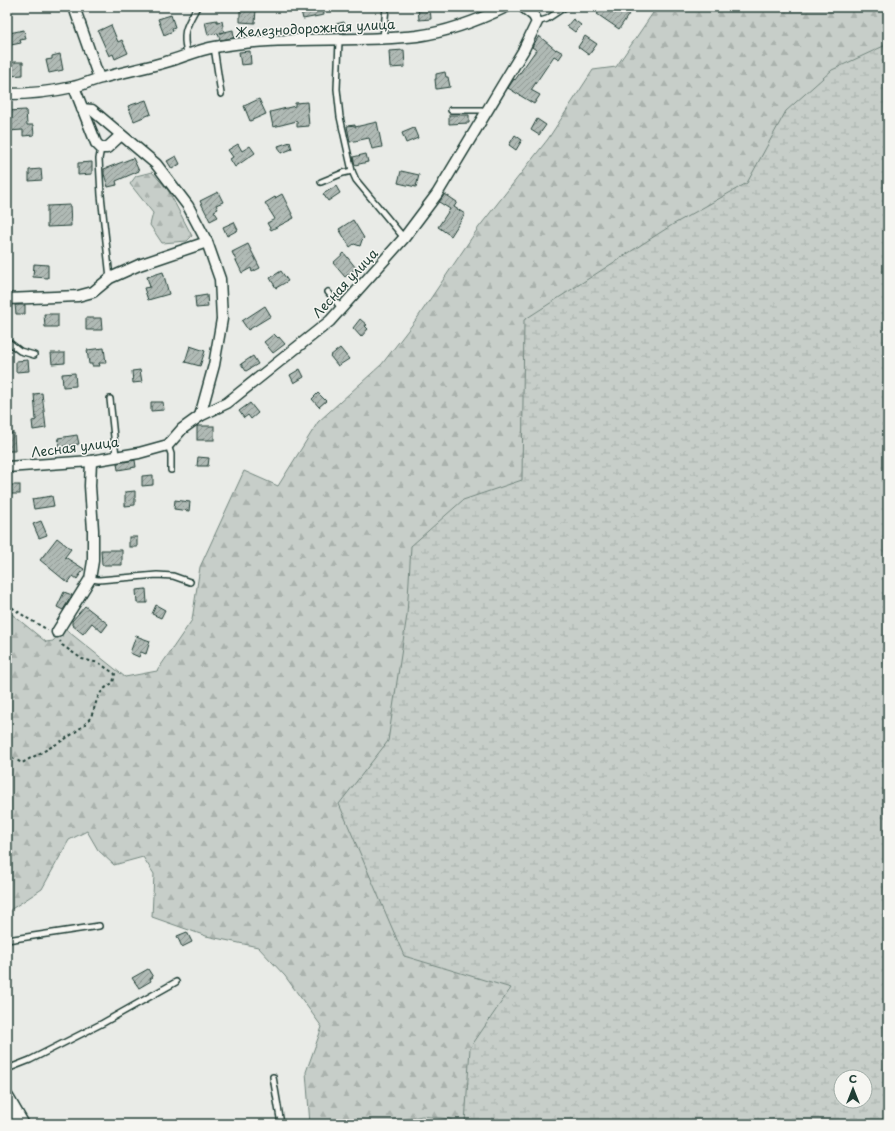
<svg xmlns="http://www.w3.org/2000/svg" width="895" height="1131" viewBox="0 0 895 1131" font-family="'Playpen Sans',sans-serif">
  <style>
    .forest { fill: url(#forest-firs); stroke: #73867e }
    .wetland { fill: url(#wetland-marsh); stroke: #73867e; fill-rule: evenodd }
    .building { fill: url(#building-hatch); stroke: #1f3d34 }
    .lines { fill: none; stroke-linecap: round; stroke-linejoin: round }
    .service-casing { stroke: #1f3d34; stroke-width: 8 }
    .minor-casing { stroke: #1f3d34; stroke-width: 13 }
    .tertiary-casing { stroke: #1f3d34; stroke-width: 16 }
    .path { stroke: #1f3d34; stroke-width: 2; stroke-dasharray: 3 3; stroke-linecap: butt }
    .service { stroke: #f6f6f2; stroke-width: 5 }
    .minor { stroke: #f6f6f2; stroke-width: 10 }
    .tertiary { stroke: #f6f6f2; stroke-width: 13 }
    .labels { text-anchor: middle; stroke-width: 3; stroke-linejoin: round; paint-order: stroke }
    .street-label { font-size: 13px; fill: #1f3d34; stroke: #f6f6f2 }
  </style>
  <defs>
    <pattern id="forest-firs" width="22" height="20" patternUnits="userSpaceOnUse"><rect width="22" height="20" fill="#c7cec9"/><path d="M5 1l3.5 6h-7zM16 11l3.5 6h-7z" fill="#aab2ad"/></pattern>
    <pattern id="wetland-marsh" width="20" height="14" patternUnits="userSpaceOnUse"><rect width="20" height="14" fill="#c7cec9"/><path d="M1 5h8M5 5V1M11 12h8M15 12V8" fill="none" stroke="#aab2ad"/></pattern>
    <pattern id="building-hatch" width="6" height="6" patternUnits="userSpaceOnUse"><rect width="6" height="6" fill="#b0bab5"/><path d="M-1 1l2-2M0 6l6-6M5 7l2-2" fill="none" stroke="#8f9894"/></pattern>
  </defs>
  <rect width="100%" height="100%" fill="#e9ebe7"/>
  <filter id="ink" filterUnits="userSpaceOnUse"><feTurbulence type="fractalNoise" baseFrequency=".025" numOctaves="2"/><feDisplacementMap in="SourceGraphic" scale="8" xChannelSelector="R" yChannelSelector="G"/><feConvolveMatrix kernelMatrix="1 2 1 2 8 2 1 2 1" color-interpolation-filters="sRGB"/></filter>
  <g filter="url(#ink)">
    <g class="forest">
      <polygon points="657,7 888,7 888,67 555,1124 457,1124 450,1119 422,1116 381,1124 310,1124 306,1072 322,1027 285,976 258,947 206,936 152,917 154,874 143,857 114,865 98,850 87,831 69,840 42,889 7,912 7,610 46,642 53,641 64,628 125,677 157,671 192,620 200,567 244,471 278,486 318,422 382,364 418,317 479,227 548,139 593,70 616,67"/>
      <polygon points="152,172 168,190 192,236 187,241 162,243 150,225 153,213 130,184 136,176"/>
    </g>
    <path class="wetland" d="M888,44V1124H466L465,1123L470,1048L511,988L404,956L339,804L388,741L407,615L411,546L463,500L522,480L524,320L672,225L747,183L786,111L832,70ZM841,1077H865V1101H841Z"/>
    <g class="building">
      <polygon points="300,7 323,7 324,15 303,19"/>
      <polygon points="418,7 430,7 431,19 419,20"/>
      <polygon points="603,7 616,7 621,10 622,9 629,14 619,29 597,14"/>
      <polygon points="240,8 256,9 255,23 240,22"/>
      <polygon points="171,15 175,27 172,28 173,31 164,35 158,19"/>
      <polygon points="573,19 581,25 575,32 567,26"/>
      <polygon points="217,20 217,22 222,21 224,32 220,33 233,30 234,38 220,40 218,33 208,35 205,22"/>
      <polygon points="344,22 346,33 338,33 336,24"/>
      <polygon points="111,25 118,42 122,40 128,53 115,59 113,54 109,56 98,31"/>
      <polygon points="24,30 26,39 20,40 21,43 11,45 9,33"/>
      <polygon points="539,36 556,50 556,49 563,53 559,59 554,56 531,90 540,95 534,104 508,88 514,79 515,80 536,50 532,47"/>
      <polygon points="585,36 597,44 589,55 578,47"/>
      <polygon points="404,50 405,67 390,68 389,51"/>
      <polygon points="250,51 251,64 241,65 239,52"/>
      <polygon points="60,54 63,70 49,73 46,60 52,59 52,56"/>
      <polygon points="9,62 23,62 23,75 9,76"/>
      <polygon points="445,72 446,77 448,77 450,87 436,89 435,79 436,79 436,74"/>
      <polygon points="259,99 266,114 250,121 244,106"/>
      <polygon points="146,100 151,114 134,121 128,106"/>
      <polygon points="307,102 309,126 297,127 297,121 273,127 270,112 295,106 295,103"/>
      <polygon points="26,110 27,125 33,125 34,135 23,136 23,130 8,131 7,111"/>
      <polygon points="449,115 469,115 469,123 449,124"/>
      <polygon points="537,119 546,125 539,135 531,130"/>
      <polygon points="377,122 382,147 372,149 369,138 350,142 347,126 355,125 355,127"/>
      <polygon points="414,128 418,138 406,143 402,133"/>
      <polygon points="515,135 522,140 516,150 509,145"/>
      <polygon points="290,142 292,149 281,153 278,146"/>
      <polygon points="238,144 242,151 250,146 255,153 235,167 230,159 233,157 228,150"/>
      <polygon points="366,154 368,162 355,165 353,157"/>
      <polygon points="176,156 180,164 172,169 167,161"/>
      <polygon points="133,158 139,171 116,181 117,185 108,187 104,174 104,169"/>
      <polygon points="92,162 92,174 78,175 78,163"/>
      <polygon points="41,169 42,180 29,181 29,170"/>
      <polygon points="401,171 419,175 416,187 398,183"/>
      <polygon points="336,186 340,193 328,201 323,194"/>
      <polygon points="218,192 223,202 216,205 218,209 214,211 218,217 210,221 200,201"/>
      <polygon points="282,194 294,218 271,230 267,223 275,219 265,203 275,197 275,198"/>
      <polygon points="445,194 457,202 454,207 465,214 451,236 438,227 450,209 439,202"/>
      <polygon points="70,205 71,226 47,227 47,206"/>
      <polygon points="353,220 364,238 362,240 360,246 354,244 350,247 339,229"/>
      <polygon points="234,222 238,230 227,236 223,227"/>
      <polygon points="248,244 260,268 252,272 251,268 242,273 232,252"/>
      <polygon points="344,253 356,268 345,277 333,263"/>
      <polygon points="34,264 48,265 48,278 33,277"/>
      <polygon points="281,271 288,281 276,288 270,278"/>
      <polygon points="163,272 169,294 148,300 144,288 150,287 147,277"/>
      <polygon points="207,295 208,307 196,308 195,297"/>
      <polygon points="15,305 25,305 25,314 16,314"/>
      <polygon points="265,306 271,316 248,330 242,321"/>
      <polygon points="44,314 58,314 58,327 45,327"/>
      <polygon points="86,318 101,318 102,330 86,330"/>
      <polygon points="360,319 367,325 365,326 368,329 361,337 353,328"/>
      <polygon points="274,334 278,338 279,337 285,344 273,353 264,342"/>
      <polygon points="190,346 205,351 200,366 185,362"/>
      <polygon points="104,348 106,363 99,363 100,366 92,366 92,364 89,364 87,350"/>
      <polygon points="340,348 349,359 338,366 330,356"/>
      <polygon points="51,353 65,353 65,363 52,364"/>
      <polygon points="253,356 258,364 246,371 241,364"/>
      <polygon points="28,360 29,371 16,372 16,361"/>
      <polygon points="300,369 304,377 294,383 290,375"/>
      <polygon points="140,370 142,382 133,383 132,371"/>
      <polygon points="75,373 76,386 63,387 62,374"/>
      <polygon points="42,393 46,428 33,430 32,421 36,420 34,394"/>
      <polygon points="318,393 326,401 319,407 312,399"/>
      <polygon points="151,402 163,402 164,410 151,411"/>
      <polygon points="250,403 258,413 251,419 248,415 244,418 239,411"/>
      <rect x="197" y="426" width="17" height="14"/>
      <polygon points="7,433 14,433 15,451 7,451"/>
      <polygon points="77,435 79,444 59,447 58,438"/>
      <polygon points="198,457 209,458 208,466 197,466"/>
      <polygon points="135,460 136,467 118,470 117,463"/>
      <polygon points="153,475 153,485 142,486 142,476"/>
      <rect x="9" y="485" width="11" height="9"/>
      <polygon points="135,491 135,505 125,506 125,492"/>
      <polygon points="52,496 54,506 34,509 32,499"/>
      <polygon points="175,500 190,502 189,511 174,509"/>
      <polygon points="41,521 47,535 39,538 33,524"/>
      <rect x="129" y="537" width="8" height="10"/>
      <polygon points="57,538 71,549 65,557 84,569 77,579 73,576 68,583 40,560"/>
      <polygon points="101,550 122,550 122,565 102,565"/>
      <polygon points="146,589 147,603 137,603 136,590"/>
      <polygon points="64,592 72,595 63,610 57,607"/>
      <polygon points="156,605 165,610 161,618 152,614"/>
      <polygon points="85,606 108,624 102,632 92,623 83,634 72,625 72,621"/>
      <polygon points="136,636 150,641 146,654 141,652 139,657 130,653"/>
      <polygon points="187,932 192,942 182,947 177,936"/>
      <polygon points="148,969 153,977 150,979 151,981 139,988 132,978"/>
    </g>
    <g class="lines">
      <defs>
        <g id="service">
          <polyline points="537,22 547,19 565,7"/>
          <polyline points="383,38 386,8"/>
          <polyline points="339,41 337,89 340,117 352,171 356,180 404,238"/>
          <polyline points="214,47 221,94"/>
          <path d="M187,54C182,31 186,27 197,7"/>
          <polyline points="451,110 481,110 487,111"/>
          <polyline points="101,148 99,159 101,195 110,278"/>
          <polyline points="321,182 343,173 352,171"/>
          <polyline points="328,292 341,308"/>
          <polyline points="7,341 20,351 34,355"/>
          <polyline points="110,399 116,456"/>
          <polyline points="168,445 171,454 171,470"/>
          <polyline points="90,579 99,580 157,575 173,576 190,582"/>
          <polyline points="7,940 99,926"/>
          <polyline points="7,1069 30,1060 103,1023 176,982"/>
          <polyline points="273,1077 281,1124"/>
        </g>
        <g id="minor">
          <polyline points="74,7 99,78"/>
          <polyline points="74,87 96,143 101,148 107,148 121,135"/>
          <path d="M7,94C29,94 51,92 73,87C83,85 92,80 102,78C123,72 145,68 166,62C183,57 198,50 215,47C281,35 351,43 417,36C447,32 479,20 506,7"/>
          <polyline points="82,109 92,110 156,164 188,206 207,242 220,279 222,319 214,365 200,416"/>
          <polyline points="7,299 78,296 93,292 110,278 139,265 207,242"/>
          <polyline points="7,467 91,461 139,453 168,445 182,429 200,416 227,403 330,321 404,238 437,194 523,51 537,22 534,16 523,7"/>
          <polyline points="57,632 90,579 93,561 93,530 90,486 91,461"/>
        </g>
        <polyline id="tertiary" points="7,1098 22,1124"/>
      </defs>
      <use href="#service" class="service-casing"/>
      <use href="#minor" class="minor-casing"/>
      <use href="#tertiary" class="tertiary-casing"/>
      <g class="path">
        <polyline points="7,604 27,618 48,630"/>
        <polyline points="7,726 7,733"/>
        <path d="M7,755L22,763C43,751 68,740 86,723C99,710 91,694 113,683L115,674L99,663L82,659L62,645L60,641"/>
      </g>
      <use href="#service" class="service"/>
      <use href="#minor" class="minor"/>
      <use href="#tertiary" class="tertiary"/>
    </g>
  </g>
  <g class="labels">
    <g class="street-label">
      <text transform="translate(315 28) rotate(-3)" y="5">Железнодорожная улица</text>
      <text transform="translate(345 283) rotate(-47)" y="5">Лесная улица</text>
      <text transform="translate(75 447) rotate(-7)" y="5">Лесная улица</text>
    </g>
  </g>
  <rect width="895" height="1131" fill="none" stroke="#f6f6f2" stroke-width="24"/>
  <rect x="12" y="12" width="871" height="1107" fill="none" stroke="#1f3d34" stroke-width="1.5" filter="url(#ink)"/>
  <g transform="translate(853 1089)"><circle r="19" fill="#f6f6f2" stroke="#a0aca6"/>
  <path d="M0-3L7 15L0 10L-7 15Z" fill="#1f3d34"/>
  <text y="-6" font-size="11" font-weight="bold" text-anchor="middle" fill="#1f3d34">С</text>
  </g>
</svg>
